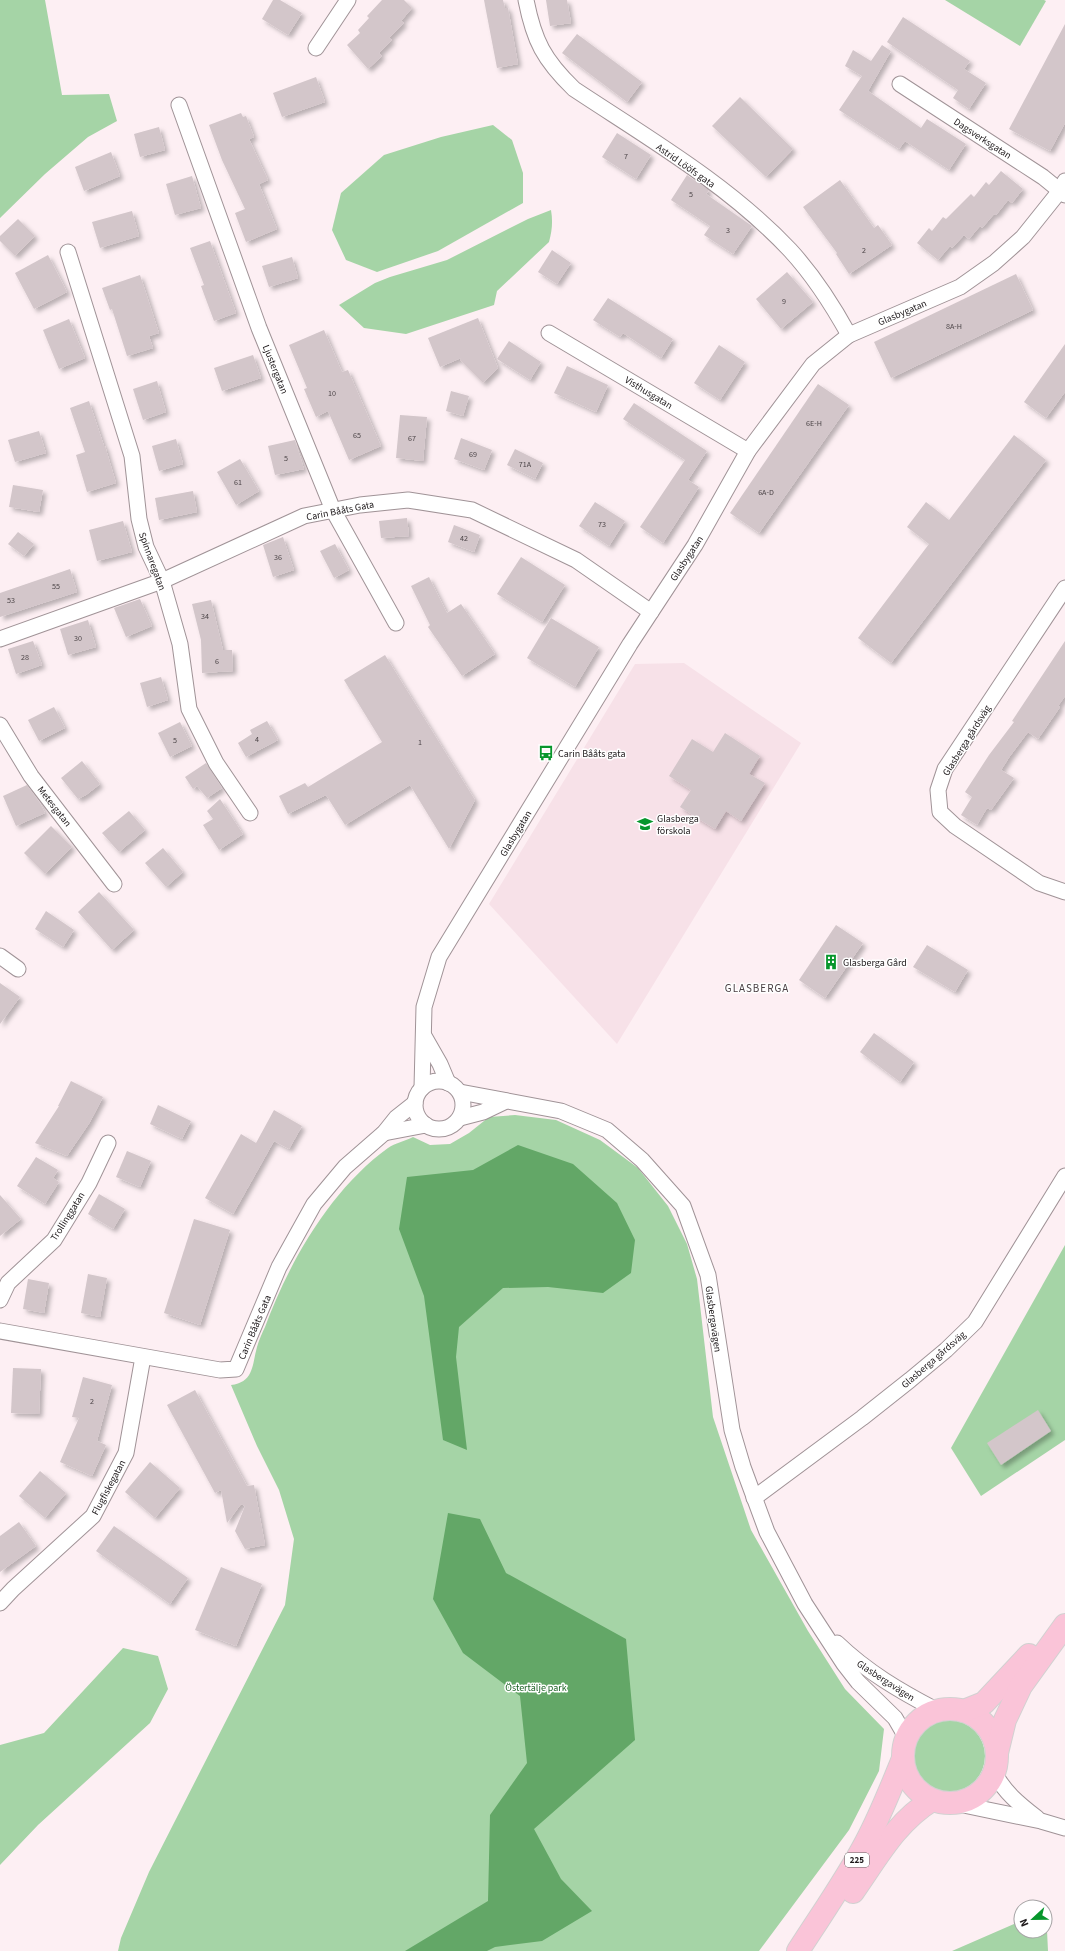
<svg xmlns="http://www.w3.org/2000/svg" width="1065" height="1951" viewBox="0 0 1065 1951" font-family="'Source Sans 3',sans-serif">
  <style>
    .built { fill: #f7e1e8 }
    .green { fill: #a5d4a6 }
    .water { fill: #63a767 }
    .building { fill: #d3c6ca; filter: url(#shadow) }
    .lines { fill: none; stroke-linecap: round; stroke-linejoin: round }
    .minor-casing { stroke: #a09397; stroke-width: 17 }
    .primary-casing { stroke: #d2d1d1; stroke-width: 24 }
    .minor { stroke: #fff; stroke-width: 15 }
    .primary { stroke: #fac4d8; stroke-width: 22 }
    .labels { text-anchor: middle; stroke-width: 3; stroke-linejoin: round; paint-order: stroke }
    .number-label { font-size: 8px; fill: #4b4447 }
    .shield { fill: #fff; stroke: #625e5f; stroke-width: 1 }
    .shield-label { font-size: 9px; font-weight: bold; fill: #1e191b }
    .street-label { font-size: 10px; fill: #1e191b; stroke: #fff }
    .poi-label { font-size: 10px; fill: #1e191b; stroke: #fff; text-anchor: start }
    .park-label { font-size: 10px; fill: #1d6326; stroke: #fff }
    .neighbourhood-label { font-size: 11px; letter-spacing: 1px; fill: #493e42; stroke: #fff }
  </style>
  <defs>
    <filter id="shadow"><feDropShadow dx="3.5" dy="3.5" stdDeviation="2" flood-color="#0004"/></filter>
  </defs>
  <rect width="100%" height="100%" fill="#fdeff3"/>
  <polygon class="built" points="684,663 801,743 617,1044 489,904 635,664"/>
  <g class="green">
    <polygon points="0,0 45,0 62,95 109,94 117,121 88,137 45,174 0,218"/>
    <polygon points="945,0 1044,0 1046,1 1020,46"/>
    <polygon points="493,125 512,140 523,173 523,203 438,251 377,272 346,260 332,230 341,193 384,155 441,137"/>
    <path d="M551,210C553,222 552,231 549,242L497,291L494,305L406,334L364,328L339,305L375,283L390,277L447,260L528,219Z"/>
    <path d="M515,1115L556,1120L600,1140L638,1168L668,1206L687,1244L697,1279L713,1417L751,1530L808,1631L845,1689L884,1729L879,1771L849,1830L759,1951H118L121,1938L149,1872L285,1605L294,1539L279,1490L257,1446L231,1385C254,1382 252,1365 257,1347C259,1340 262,1333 265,1327C289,1262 331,1189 388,1148C395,1143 405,1141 413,1137L430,1145L450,1144L469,1133L489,1117Z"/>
    <polygon points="1065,1245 1065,1440 981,1496 951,1448"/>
    <polygon points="123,1648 158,1656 168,1689 150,1723 38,1825 0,1865 0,1745 44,1733"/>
    <circle cx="949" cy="1756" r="36"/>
    <polygon points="1046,1910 1048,1951 952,1951 1021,1921 1021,1931 1045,1931"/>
  </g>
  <g class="water">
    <polygon points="518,1145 573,1164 617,1203 635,1240 631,1273 603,1293 548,1287 503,1288 459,1327 456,1357 467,1450 443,1440 424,1296 399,1229 407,1177 473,1170"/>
    <polygon points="448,1513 480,1519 506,1573 626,1639 635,1740 534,1829 561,1879 592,1911 542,1941 495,1947 487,1951 405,1951 488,1901 490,1815 527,1763 520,1696 463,1653 433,1599"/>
  </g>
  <g class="building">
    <polygon points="273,0 280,0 302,13 288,35 262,19"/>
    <polygon points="382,0 404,0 412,8 401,21 404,23 389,38 392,40 379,53 382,56 368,69 347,45 360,33 358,30 369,18 367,16"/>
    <polygon points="484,0 503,0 505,8 508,8 518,64 497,68"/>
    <polygon points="546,0 567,0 571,23 550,26"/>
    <polygon points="903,17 970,61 964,69 986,83 969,109 953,98 958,90 887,42"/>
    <polygon points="1065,24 1065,123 1050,151 1009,129"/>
    <polygon points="577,34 642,82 627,102 562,53"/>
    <polygon points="882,45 891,51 868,91 921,128 927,119 966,144 949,170 905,141 899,149 839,110 862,76 845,66 853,50 871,61"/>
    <polygon points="316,77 325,102 282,117 273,93"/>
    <polygon points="740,97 793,149 766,177 712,126"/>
    <polygon points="241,113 243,117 246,116 254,137 249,139 268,180 259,184 277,229 246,242 235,213 245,209 222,160 209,125"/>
    <polygon points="159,127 165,150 140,157 134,134"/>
    <polygon points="617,133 651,155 636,179 602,157"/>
    <polygon points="111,152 120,176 84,191 75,167"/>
    <polygon points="1001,171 1023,189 1012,203 1008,200 996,215 994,214 982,228 980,226 969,239 964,235 952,248 950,246 938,260 917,243 929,228 932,231 943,217 946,219 971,194 974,197 986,182 989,185"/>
    <polygon points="687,175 709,190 706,194 752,226 733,254 704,235 710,226 671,200"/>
    <polygon points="192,176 201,208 175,215 166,184"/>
    <polygon points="840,180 874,228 878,225 892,245 849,274 836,254 837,253 803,207"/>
    <polygon points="132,211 139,236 100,248 92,222"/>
    <polygon points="18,219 35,236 15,256 0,241 0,236"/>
    <polygon points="210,241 236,313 214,321 201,286 204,285 190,248"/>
    <polygon points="552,250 571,263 557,284 538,272"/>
    <polygon points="48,255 67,292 34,309 15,273"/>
    <polygon points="292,257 298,278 269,287 262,266"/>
    <polygon points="787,272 813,302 781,329 756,299"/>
    <polygon points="1016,274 1033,310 891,378 874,342"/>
    <polygon points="140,275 159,333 149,336 153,348 127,356 112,309 110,310 102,288"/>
    <polygon points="608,298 673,339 661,358 623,333 620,337 593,320"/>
    <polygon points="478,318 498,368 483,383 460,360 461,358 440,367 428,338"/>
    <polygon points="69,319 85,358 59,369 43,330"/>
    <polygon points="324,330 342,372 348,370 381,446 349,460 328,411 316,417 304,389 307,388 289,345"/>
    <polygon points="509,341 541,362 530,380 497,359"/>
    <polygon points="1065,344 1065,392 1046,418 1024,402"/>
    <polygon points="719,345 745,362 720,400 694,383"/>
    <polygon points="253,355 261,378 222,391 214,368"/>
    <polygon points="567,366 608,385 596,412 554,393"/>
    <polygon points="157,381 166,412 143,420 133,389"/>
    <polygon points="818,384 849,405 759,533 730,513"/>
    <polygon points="451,391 469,396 463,416 446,411"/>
    <polygon points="89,401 104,446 105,446 116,483 87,492 76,455 85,452 70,408"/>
    <polygon points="634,403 707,451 688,480 699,487 663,543 640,527 685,460 623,419"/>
    <polygon points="400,415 427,417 423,461 396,458"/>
    <polygon points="39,431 46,453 15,462 8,440"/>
    <polygon points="1014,435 1046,460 891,663 858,638 929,544 907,527 926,502 949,520"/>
    <polygon points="461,438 492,450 484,470 454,459"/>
    <polygon points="176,439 183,464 159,471 152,446"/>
    <polygon points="295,440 304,469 275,475 268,446"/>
    <polygon points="515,449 543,463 535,479 507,465"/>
    <polygon points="240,459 259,491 236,505 217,472"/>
    <polygon points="13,485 43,490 39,512 9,507"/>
    <polygon points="193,491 197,512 159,520 155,498"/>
    <polygon points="595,502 625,521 609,546 579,526"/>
    <polygon points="407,518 409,536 381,538 379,521"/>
    <polygon points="123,521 132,552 97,561 89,530"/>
    <polygon points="454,525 480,535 474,552 448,542"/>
    <polygon points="18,532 34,544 24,556 8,544"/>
    <polygon points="283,537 294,570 273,577 263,545"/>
    <polygon points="335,544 349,570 334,578 320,551"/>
    <polygon points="521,557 565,585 542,622 497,594"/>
    <polygon points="70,569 77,592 0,617 0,593"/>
    <polygon points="429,577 447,613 461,604 495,654 462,676 428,627 430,625 411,586"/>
    <polygon points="140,599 152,626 126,637 114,608"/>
    <polygon points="211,600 223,650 232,650 233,671 202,673 201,640 192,604"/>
    <polygon points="551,618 599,647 575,687 527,658"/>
    <polygon points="88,620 96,647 68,655 60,629"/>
    <polygon points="33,641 42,665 16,674 8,649"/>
    <polygon points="1065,641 1065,696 1058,706 1060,707 1038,739 1028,732 1010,756 1001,770 1014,778 991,810 987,808 977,825 961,815 972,797 965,792 989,755 1014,722 1012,721"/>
    <polygon points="385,655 475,800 449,849 410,785 345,825 326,795 288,814 279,796 305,783 308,787 382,742 344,680"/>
    <polygon points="161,677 168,700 147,707 140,683"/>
    <polygon points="54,707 65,728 39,741 28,720"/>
    <polygon points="267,721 278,740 246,757 238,743 252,734 250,730"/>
    <polygon points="180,722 192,746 170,757 158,733"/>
    <polygon points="725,733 760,756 749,774 765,783 741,821 726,811 715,829 680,807 691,790 669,776 692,739 713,752"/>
    <polygon points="82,761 100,784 86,795 78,799 61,778"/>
    <polygon points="206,763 222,788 207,798 197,786 193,789 185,777"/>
    <polygon points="27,785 40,803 45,813 16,826 3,796"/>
    <polygon points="220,799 243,834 219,850 203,825 213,819 207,811"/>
    <polygon points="129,811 145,830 119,852 102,833"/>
    <polygon points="51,826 72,847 45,874 24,853"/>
    <polygon points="163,848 183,872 166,887 145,863"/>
    <polygon points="99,892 134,930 112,950 78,912"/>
    <polygon points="46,911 74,930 63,947 35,929"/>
    <polygon points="836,925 863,943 825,998 799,980"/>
    <polygon points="927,945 968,970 955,992 913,967"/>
    <polygon points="0,983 20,997 0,1024"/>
    <polygon points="874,1033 914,1062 900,1082 860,1052"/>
    <polygon points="71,1081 103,1097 90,1122 67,1156 35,1143 59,1106 58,1106"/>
    <polygon points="158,1105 191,1121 182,1139 150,1124"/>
    <polygon points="274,1110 302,1126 289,1149 274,1141 233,1214 205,1198 241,1134 256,1143"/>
    <polygon points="127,1151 151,1161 140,1187 116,1177"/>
    <polygon points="36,1157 58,1170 53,1178 59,1182 45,1204 17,1186"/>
    <polygon points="99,1194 125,1209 113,1229 88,1214"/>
    <polygon points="0,1195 21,1219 0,1236"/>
    <polygon points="194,1219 230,1230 200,1325 164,1313"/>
    <polygon points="88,1274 107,1278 100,1317 81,1313"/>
    <polygon points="28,1279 49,1283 44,1313 23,1309"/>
    <polygon points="13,1368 41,1369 39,1414 11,1413"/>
    <polygon points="83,1377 112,1385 97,1441 106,1445 92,1476 60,1462 79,1418 72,1417"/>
    <polygon points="195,1390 247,1486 254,1485 265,1545 245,1549 235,1531 245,1506 241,1504 227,1523 221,1490 215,1493 167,1405"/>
    <polygon points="1038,1410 1051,1431 1001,1465 987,1443"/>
    <polygon points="150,1462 180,1488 155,1518 125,1492"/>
    <polygon points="40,1471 66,1493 45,1518 19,1496"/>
    <polygon points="19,1522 36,1546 0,1572 0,1536"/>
    <polygon points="114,1526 188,1578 170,1604 96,1551"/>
    <polygon points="221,1567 262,1584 236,1646 195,1630"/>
  </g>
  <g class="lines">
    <defs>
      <g id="minor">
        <path d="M526,0C534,41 544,60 574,89C648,138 729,185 790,250C813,275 833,306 849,335"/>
        <polyline points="316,48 348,0"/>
        <polyline points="900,84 1043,177 1065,195"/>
        <polyline points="179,105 259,328 333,510 396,623"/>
        <polyline points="68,252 132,456 139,519 146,547 162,581 180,644 189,709 216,763 250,813"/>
        <polyline points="549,333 748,451"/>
        <polyline points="1065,588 945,769 938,790 940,812 955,826 1039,883 1065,892"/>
        <polyline points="0,639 162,581 304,516 360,505 408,500 472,510 576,560 651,612"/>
        <polyline points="0,725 31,776 114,884"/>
        <polyline points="0,956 18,969"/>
        <polyline points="424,1036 440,1064 448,1083"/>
        <circle cx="439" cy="1105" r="24"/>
        <polyline points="422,1088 424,1007 439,957 630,644 695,545 748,451 813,364 849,335 960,287 994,263 1023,237 1059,192 1065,181"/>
        <polyline points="460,1092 561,1111 607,1130 642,1160 683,1206 708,1275 732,1430 743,1467 767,1532 805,1604 844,1664 858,1682 895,1718 906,1737"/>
        <polyline points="460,1118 483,1112 506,1101"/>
        <polyline points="384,1133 426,1125"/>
        <polyline points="0,1300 8,1283 54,1240 89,1183 108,1143"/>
        <polyline points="0,1331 220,1370 236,1369 279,1267 314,1204 345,1167 384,1133 396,1118 415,1103"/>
        <polyline points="754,1498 862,1418 910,1380 946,1350 975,1322 1065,1176"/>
        <polyline points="0,1603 13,1589 93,1516 126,1453 143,1357"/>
        <path d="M837,1643C867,1672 900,1691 936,1710"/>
        <path d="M994,1772C1004,1792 1019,1804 1037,1818"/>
        <polyline points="954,1803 1041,1821 1065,1828"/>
      </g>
      <g id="primary">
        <circle cx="950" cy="1756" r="47"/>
        <polyline points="964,1711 984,1703 1029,1655"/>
        <polyline points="997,1753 1005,1720 1021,1686 1065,1625"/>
        <path d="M853,1892C877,1858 896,1822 932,1800"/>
        <path d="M798,1951C821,1915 846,1880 866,1842C880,1816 891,1788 902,1761"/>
      </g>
    </defs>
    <use href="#minor" class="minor-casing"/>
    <use href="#primary" class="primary-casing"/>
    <use href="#minor" class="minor"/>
    <use href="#primary" class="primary"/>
  </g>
  <defs>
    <symbol id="bus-bare" viewBox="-9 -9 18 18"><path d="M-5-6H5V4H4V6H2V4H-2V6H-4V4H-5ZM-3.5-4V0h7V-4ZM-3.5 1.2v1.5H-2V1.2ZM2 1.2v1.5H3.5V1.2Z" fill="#07962c" stroke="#fff" stroke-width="2.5" paint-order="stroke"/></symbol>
    <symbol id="school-bare" viewBox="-9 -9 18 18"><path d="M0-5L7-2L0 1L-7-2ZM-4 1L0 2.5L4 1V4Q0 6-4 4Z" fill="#07962c" stroke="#fff" stroke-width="2.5" paint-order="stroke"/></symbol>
    <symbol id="building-bare" viewBox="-9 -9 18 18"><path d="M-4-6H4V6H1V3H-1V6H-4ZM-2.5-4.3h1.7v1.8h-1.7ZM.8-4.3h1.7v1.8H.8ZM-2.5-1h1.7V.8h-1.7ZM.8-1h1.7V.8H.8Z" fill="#07962c" stroke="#fff" stroke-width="2.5" paint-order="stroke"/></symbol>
  </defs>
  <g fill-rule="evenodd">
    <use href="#bus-bare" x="535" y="742" width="22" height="22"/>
    <use href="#school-bare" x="634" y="813" width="22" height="22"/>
    <use href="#building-bare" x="820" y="951" width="22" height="22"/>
  </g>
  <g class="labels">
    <g class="number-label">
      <text x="626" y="159">7</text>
      <text x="691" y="197">5</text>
      <text x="728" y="233">3</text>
      <text x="864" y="253">2</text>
      <text x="784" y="304">9</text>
      <text x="954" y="329">8A-H</text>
      <text x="332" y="396">10</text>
      <text x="814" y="426">6E-H</text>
      <text x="357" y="438">65</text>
      <text x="412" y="441">67</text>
      <text x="473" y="457">69</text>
      <text x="286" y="461">5</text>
      <text x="525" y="467">71A</text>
      <text x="238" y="485">61</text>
      <text x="766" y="495">6A-D</text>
      <text x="602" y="527">73</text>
      <text x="464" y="541">42</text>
      <text x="278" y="560">36</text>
      <text x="56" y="589">55</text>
      <text x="11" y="603">53</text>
      <text x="205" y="619">34</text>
      <text x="78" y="641">30</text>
      <text x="25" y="660">28</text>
      <text x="217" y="664">6</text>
      <text x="257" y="742">4</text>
      <text x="175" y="743">5</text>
      <text x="420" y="745">1</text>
      <text x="92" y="1404">2</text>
    </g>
    <rect class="shield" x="845" y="1853" width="24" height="14" rx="3"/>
    <g class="shield-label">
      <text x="857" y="1863">225</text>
    </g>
    <g class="street-label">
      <text transform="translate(983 138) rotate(33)" y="4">Dagsverksgatan</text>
      <text transform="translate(686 165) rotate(35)" y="4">Astrid Lööfs gata</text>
      <text transform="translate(902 312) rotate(-23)" y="4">Glasbygatan</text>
      <text transform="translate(276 369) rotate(68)" y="4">Ljustergatan</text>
      <text transform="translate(649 392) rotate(31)" y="4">Visthusgatan</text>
      <text transform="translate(340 510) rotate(-11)" y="4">Carin Bååts Gata</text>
      <text transform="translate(686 558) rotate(-57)" y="4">Glasbygatan</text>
      <text transform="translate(153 561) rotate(70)" y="4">Spinnaregatan</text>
      <text transform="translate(966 740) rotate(-58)" y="4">Glasberga gårdsväg</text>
      <text transform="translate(55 806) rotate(52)" y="4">Metesgatan</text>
      <text transform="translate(515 833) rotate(-59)" y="4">Glasbygatan</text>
      <text transform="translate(67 1216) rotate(-58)" y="4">Trollinggatan</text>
      <text transform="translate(714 1319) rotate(82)" y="4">Glasbergavägen</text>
      <text transform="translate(254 1327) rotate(-67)" y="4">Carin Bååts Gata</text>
      <text transform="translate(933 1359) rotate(-41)" y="4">Glasberga gårdsväg</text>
      <text transform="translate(108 1487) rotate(-62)" y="4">Flugfiskegatan</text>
      <text transform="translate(886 1680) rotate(33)" y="4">Glasbergavägen</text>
    </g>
    <g class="poi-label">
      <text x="558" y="757">Carin Bååts gata</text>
      <text x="657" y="822">Glasberga<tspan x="657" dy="12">förskola</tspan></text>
      <text x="843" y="966">Glasberga Gård</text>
    </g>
    <g class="park-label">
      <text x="536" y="1691">Östertälje park</text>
    </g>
    <g class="neighbourhood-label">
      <text x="757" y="992">GLASBERGA</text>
    </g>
  </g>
  <g transform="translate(1033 1919) rotate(248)"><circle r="19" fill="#ffffff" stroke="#a5a3a4"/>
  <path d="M0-3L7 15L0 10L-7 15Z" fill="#07962c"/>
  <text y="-6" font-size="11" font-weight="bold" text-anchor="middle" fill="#1e191b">N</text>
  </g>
</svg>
